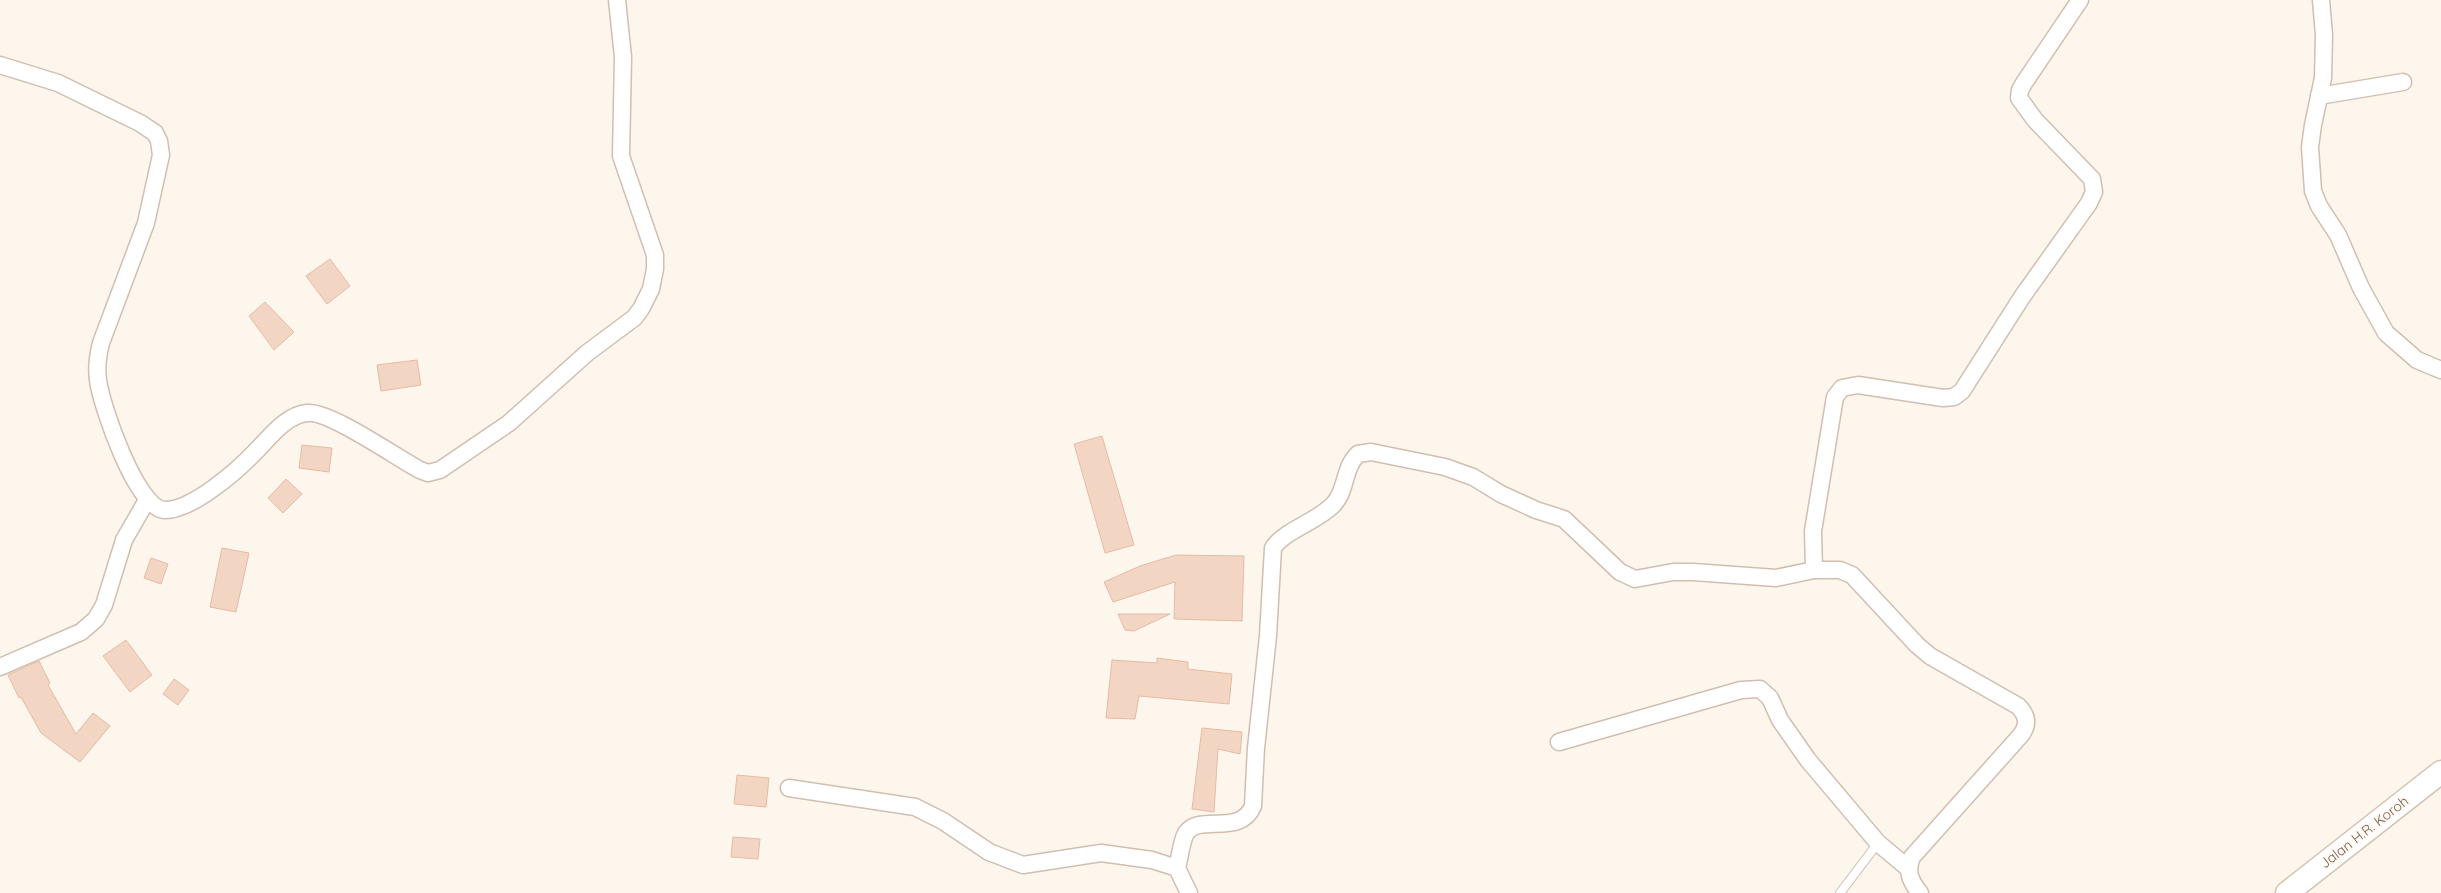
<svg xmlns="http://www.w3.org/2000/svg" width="2441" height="893" viewBox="0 0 2441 893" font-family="Quicksand,sans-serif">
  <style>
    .building { fill: #f3d5c3; stroke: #e6bba3 }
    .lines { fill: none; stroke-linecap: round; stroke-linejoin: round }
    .service-casing { stroke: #d1beb0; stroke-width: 10 }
    .minor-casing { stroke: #d1beb0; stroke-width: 19 }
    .secondary-casing { stroke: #d6c0b0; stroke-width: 25 }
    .service { stroke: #fff; stroke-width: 8 }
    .minor { stroke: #fff; stroke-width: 16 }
    .secondary { stroke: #fff; stroke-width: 22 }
    .labels { text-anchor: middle; stroke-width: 4.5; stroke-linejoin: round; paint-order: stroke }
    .street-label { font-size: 14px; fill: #7a5c4d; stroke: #fffaf3 }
  </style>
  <rect width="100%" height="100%" fill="#fdf6ec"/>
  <g class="building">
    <polygon points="330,259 350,286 327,304 306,276"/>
    <polygon points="265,302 294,332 274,350 249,316"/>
    <polygon points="417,360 421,385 381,391 377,365"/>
    <polygon points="1102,436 1134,545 1105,553 1074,444"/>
    <polygon points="302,445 332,448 329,472 299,468"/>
    <polygon points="286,479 302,494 283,513 268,498"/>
    <polygon points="222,548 249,553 236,612 210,607"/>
    <polygon points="1176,555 1244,556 1242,621 1174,619 1175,582 1113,602 1104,582 1140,566"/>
    <polygon points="151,558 168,564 161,584 144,578"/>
    <polygon points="1118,614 1170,614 1134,631 1125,630"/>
    <polygon points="126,640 152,675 130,692 103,656"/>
    <polygon points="1157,658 1188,662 1188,669 1232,674 1229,704 1139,696 1135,719 1106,718 1112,660 1157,663"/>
    <polygon points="39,661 50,683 48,685 76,734 93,713 110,726 80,762 41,733 21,697 19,698 8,675"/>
    <polygon points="174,679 189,690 178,705 163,694"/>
    <polygon points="1202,728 1242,732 1240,754 1218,749 1214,812 1192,809"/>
    <polygon points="737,775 769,778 766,807 734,804"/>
    <polygon points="733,837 760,839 758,859 731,857"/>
  </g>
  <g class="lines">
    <defs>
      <polyline id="service" points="1840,893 1878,843"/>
      <g id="minor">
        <polyline points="2321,0 2324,35 2323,78 2313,125 2310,147 2313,191 2319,206 2338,235 2361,288 2386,333 2417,360 2441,370"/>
        <path d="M0,65L58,83L140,123L155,133L159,141L161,155L146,223L101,343C98,355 96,367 98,380C101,405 137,510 165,510C193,510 238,470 256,451C270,437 286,415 307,413C329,410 397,458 420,470L428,473L440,470L509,423L587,353L634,318L641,309L651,289L655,269V255L621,156L623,57L617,0"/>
        <polyline points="2319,96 2403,82"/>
        <polyline points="0,667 81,632 96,619 104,605 124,540 147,500"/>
        <polyline points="1559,742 1741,690 1760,689 1770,698 1780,720 1808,760 1878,843 1908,868"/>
        <polyline points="789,788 915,807 943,821 989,852 1023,865 1101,853 1152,860 1177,868 1189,893"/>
        <path d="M1177,868C1180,858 1181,842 1186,833C1200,813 1240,837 1253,806L1256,748L1268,636L1273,548C1285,530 1316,522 1333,505C1347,491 1343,468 1358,454L1371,452L1445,467L1473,477L1501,494L1536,510L1564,519L1620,572L1635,579L1673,572H1693L1776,578L1814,570"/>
        <path d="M1920,893C1910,881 1906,871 1912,857L2021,735C2029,724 2027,715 2018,706L1930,656L1917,645L1852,575L1840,570H1814L1813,531L1835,397L1842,388L1858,385L1943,398L1954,397L1962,391L2022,297L2089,203L2094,192L2092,179L2035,120L2019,98L2020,90L2024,83L2080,0"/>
      </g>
      <polyline id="secondary" points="2287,893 2441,772"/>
    </defs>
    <use href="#service" class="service-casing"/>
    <use href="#minor" class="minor-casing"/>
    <use href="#secondary" class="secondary-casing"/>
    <use href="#service" class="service"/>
    <use href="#minor" class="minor"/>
    <use href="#secondary" class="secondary"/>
  </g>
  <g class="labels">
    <g class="street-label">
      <text transform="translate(2364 832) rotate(-38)" y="5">Jalan H.R. Koroh</text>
    </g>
  </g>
</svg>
